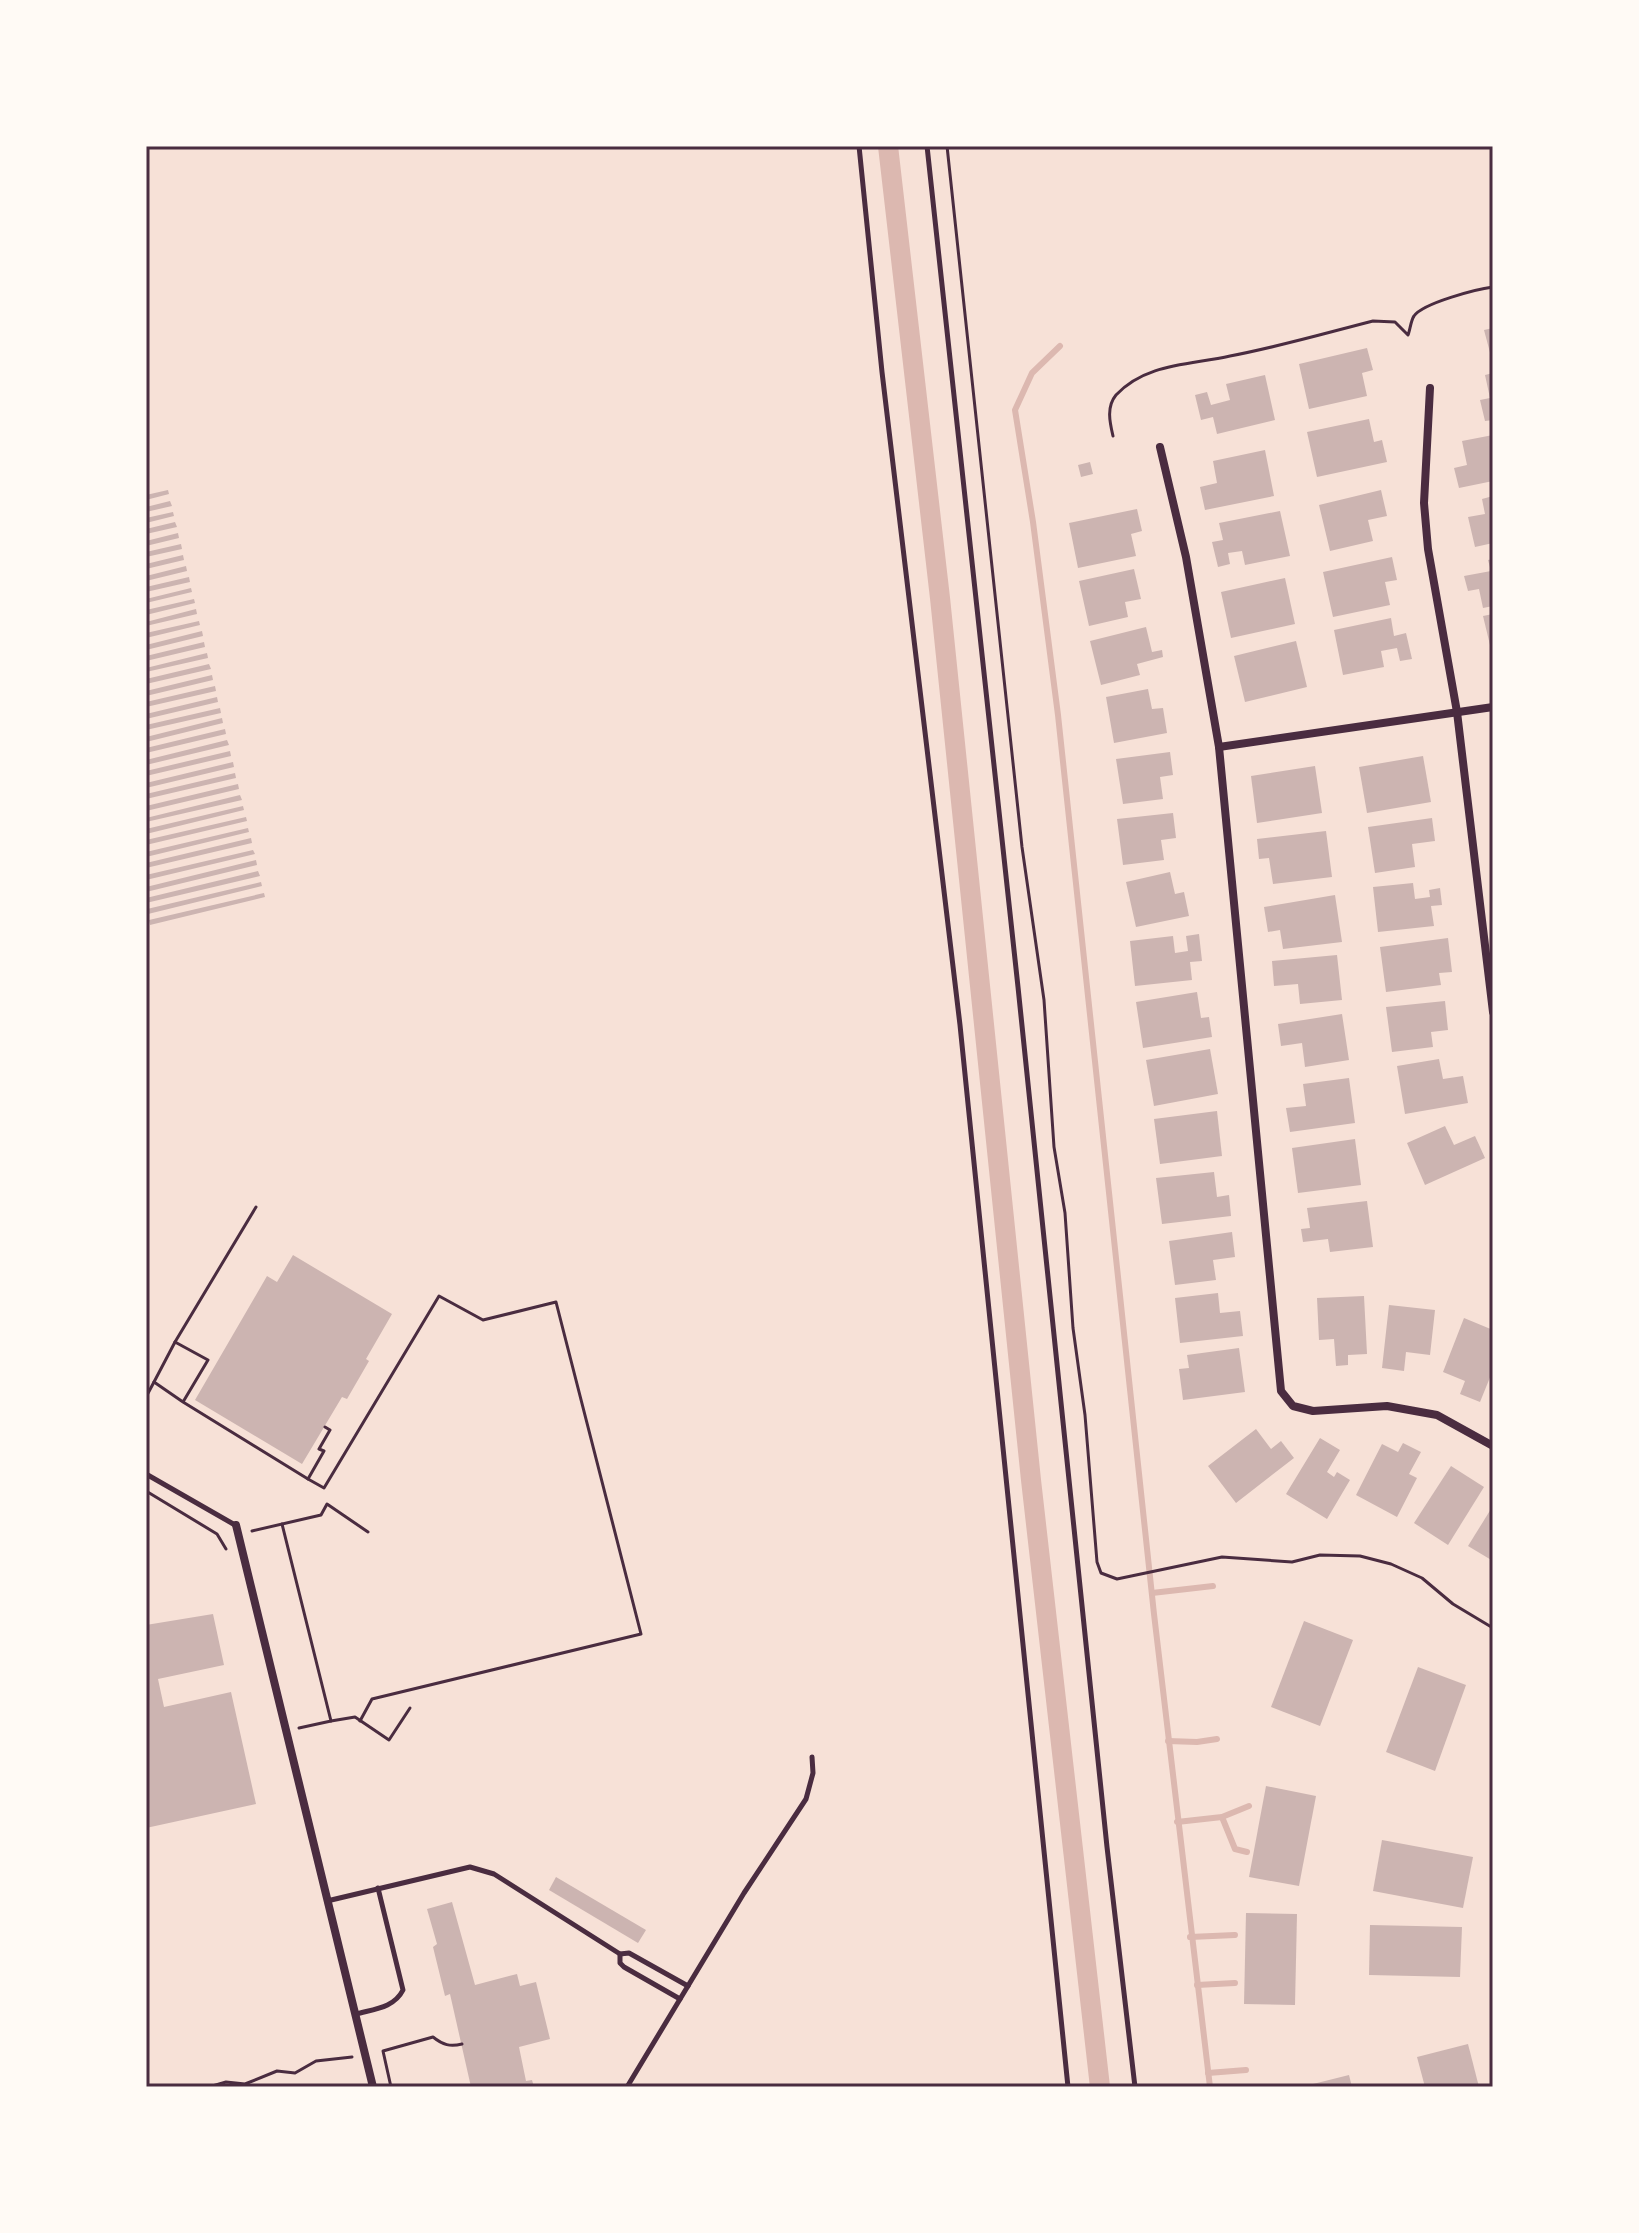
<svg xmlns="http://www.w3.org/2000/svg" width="1639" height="2233" viewBox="0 0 1639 2233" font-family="'Alegreya Sans',sans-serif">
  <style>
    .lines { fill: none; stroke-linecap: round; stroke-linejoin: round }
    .stream { stroke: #dcb8b0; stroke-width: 6 }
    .canal { stroke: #dcb8b0; stroke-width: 20 }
    .building { fill: #ccb4b1 }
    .path { stroke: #4a2c40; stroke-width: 3 }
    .service { stroke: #4a2c40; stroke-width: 5 }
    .minor { stroke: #4a2c40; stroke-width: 8 }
    .neatline { fill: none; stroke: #4a2c40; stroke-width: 3 }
  </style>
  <rect width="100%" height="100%" fill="#f7e1d7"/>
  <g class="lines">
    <g class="stream">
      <polyline points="1060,346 1032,373 1015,410 1033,522 1058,715 1154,1614 1210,2087"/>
      <polyline points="1152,1593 1213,1586"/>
      <polyline points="1168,1741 1197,1742 1217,1739"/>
      <polyline points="1222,1817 1235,1849 1247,1852"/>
      <polyline points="1177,1822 1222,1817 1249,1806"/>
      <polyline points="1190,1937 1235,1935"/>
      <polyline points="1197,1985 1235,1983"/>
      <polyline points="1208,2073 1246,2070"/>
    </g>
    <polyline class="canal" points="888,146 940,598 1031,1480 1100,2087"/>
  </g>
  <g class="building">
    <polygon points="1493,328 1493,360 1492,360 1484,330"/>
    <polygon points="1367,348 1373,370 1362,373 1367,396 1309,409 1299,364"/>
    <polygon points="1493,373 1493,420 1485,421 1480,400 1490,398 1485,375"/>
    <polygon points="1265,375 1275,420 1217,434 1213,417 1201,420 1195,395 1207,392 1211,405 1230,400 1226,384"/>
    <polygon points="1369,419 1374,442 1382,440 1387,462 1317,477 1307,432"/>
    <polygon points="1493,435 1493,481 1459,488 1454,468 1467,465 1462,441"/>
    <polygon points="1265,450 1274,496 1205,510 1200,487 1217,483 1213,461"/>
    <polygon points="1090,462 1093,474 1081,477 1078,465"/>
    <polygon points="168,490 169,494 146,500 146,495"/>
    <polygon points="1381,490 1387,516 1368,520 1373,541 1330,551 1319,505"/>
    <polygon points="1493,496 1493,543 1475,547 1468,517 1485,514 1482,499"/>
    <polygon points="170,501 172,506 146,512 146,507"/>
    <polygon points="1137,509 1142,531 1131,534 1136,556 1078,568 1069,523"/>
    <polygon points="1280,511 1290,556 1245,565 1242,551 1228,553 1230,564 1218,567 1212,542 1223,540 1219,523"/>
    <polygon points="173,512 174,516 146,523 146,518"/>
    <polygon points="175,522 177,527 146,534 146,529"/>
    <polygon points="178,533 179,538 146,546 146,541"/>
    <polygon points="181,544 182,549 146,557 146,552"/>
    <polygon points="183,555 184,560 146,569 146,564"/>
    <polygon points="1392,557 1397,580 1385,582 1390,605 1333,617 1323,572"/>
    <polygon points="1493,559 1493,606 1483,608 1479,589 1468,591 1464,576 1491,571 1488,560"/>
    <polygon points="186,566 187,571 146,581 146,576"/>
    <polygon points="1134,569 1141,599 1125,602 1128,617 1089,626 1079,581"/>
    <polygon points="189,577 190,582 146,592 146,587"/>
    <polygon points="1285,578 1295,624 1231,638 1221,592"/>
    <polygon points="191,588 192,592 146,603 146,599"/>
    <polygon points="194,599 195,603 146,615 146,610"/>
    <polygon points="196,609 197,614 146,626 146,622"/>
    <polygon points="1493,614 1493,645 1490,645 1483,616"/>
    <polygon points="1391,618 1394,636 1406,633 1412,659 1400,661 1397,648 1381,651 1384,667 1343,675 1334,630"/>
    <polygon points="199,621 200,625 146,638 146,633"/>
    <polygon points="1146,627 1152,652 1162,650 1163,657 1137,664 1140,675 1101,685 1090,641"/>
    <polygon points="202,631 203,636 146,650 146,645"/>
    <polygon points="1296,641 1307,687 1245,702 1234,656"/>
    <polygon points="204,642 205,647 146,661 146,656"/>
    <polygon points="207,653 208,658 146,672 146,668"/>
    <polygon points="209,664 211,669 146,684 146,679"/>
    <polygon points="212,675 213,680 146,696 146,691"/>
    <polygon points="215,686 216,691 146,707 146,702"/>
    <polygon points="1148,689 1152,709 1163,708 1167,733 1114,743 1106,697"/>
    <polygon points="217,697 218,702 146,719 146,714"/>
    <polygon points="220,708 221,713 146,730 146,725"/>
    <polygon points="222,718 223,723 146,742 146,737"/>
    <polygon points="225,729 226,734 146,753 146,748"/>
    <polygon points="227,740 229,745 146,765 146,760"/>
    <polygon points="230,751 231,756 146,776 146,771"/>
    <polygon points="1170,752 1173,775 1160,777 1163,799 1123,804 1116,759"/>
    <polygon points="1423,756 1431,802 1367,813 1359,767"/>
    <polygon points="233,762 234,767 146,788 146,783"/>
    <polygon points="1315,766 1322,813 1257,823 1251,776"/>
    <polygon points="235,773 236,778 146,799 146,794"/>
    <polygon points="238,784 239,789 146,811 146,806"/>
    <polygon points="240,795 242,800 146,822 146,818"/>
    <polygon points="243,806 244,810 146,834 146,829"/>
    <polygon points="1173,813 1176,838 1161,840 1164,860 1123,865 1117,819"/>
    <polygon points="246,817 247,821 146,845 146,840"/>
    <polygon points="1432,818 1435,841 1412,844 1415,867 1375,873 1368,827"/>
    <polygon points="248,828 249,832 146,857 146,852"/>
    <polygon points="1326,831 1332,877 1273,884 1269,858 1259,859 1257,839"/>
    <polygon points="251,838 252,843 146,868 146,863"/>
    <polygon points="253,850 255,854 146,880 146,875"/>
    <polygon points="256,860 257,865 146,892 146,887"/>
    <polygon points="258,871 260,876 146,903 146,898"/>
    <polygon points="1170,872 1175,894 1184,892 1189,916 1136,927 1126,882"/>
    <polygon points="261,882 262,886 148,914 147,909"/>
    <polygon points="1413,883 1415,899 1430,897 1429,890 1440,888 1442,905 1431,906 1434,926 1378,932 1373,887"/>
    <polygon points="264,893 265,897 150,925 149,920"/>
    <polygon points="1335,895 1342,942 1283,949 1280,930 1268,932 1264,907"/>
    <polygon points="1199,934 1202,961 1190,962 1192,980 1135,986 1130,941 1173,936 1175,953 1188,951 1186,936"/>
    <polygon points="1448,938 1452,972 1439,973 1441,985 1386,992 1380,947"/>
    <polygon points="1337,955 1342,1000 1300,1004 1298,984 1274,986 1272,961"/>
    <polygon points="1197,992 1201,1018 1209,1017 1212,1037 1143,1048 1136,1002"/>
    <polygon points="1445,1001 1448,1030 1431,1032 1433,1047 1392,1052 1386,1007"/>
    <polygon points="1342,1014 1349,1060 1305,1067 1302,1043 1281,1046 1278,1024"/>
    <polygon points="1210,1049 1218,1094 1154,1106 1146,1060"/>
    <polygon points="1439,1059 1443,1079 1463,1076 1468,1103 1405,1114 1397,1066"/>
    <polygon points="1349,1078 1355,1123 1290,1132 1286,1108 1306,1106 1303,1084"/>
    <polygon points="1217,1111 1222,1156 1160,1164 1154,1119"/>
    <polygon points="1445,1126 1454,1145 1475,1136 1485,1158 1425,1185 1407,1143"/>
    <polygon points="1355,1139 1361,1185 1298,1193 1292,1148"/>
    <polygon points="1214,1172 1217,1197 1229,1195 1231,1216 1162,1224 1156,1178"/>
    <polygon points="1367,1201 1373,1247 1330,1252 1328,1239 1303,1242 1301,1229 1310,1228 1307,1208"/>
    <polygon points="1232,1232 1235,1257 1213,1260 1216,1280 1175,1285 1169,1241"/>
    <polygon points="293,1255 392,1314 366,1359 369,1361 347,1399 342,1397 302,1464 195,1400 267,1276 277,1282"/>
    <polygon points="1218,1293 1220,1313 1240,1311 1243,1336 1180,1343 1175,1298"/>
    <polygon points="1364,1296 1367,1354 1348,1355 1348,1365 1336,1366 1334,1339 1319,1340 1317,1298"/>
    <polygon points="1389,1305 1435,1310 1430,1355 1406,1352 1404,1371 1382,1368"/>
    <polygon points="1464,1318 1493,1330 1493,1370 1480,1402 1460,1394 1465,1381 1443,1372"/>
    <polygon points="1239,1348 1245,1392 1183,1400 1179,1369 1189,1368 1187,1355"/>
    <polygon points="1256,1429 1271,1449 1281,1441 1294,1458 1236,1503 1208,1466"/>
    <polygon points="1320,1438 1340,1450 1327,1472 1334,1477 1337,1472 1350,1480 1327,1519 1286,1494"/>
    <polygon points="1403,1443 1421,1452 1409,1474 1417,1478 1397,1517 1356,1495 1382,1444 1398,1452"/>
    <polygon points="1451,1466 1484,1487 1448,1545 1414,1523"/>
    <polygon points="1491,1509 1493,1510 1493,1561 1468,1546"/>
    <polygon points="213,1614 224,1665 158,1679 164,1707 231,1692 256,1804 146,1828 146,1625"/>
    <polygon points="1304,1621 1353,1640 1320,1726 1271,1707"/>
    <polygon points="1418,1667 1466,1685 1435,1771 1386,1752"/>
    <polygon points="1266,1786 1316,1796 1299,1886 1249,1877"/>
    <polygon points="1382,1840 1473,1857 1463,1908 1373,1891"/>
    <polygon points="556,1877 646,1930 638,1943 549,1890"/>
    <polygon points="452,1902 475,1985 517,1974 520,1986 536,1982 550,2039 519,2047 526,2081 532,2080 534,2087 471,2087 450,1994 445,1996 433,1947 437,1944 427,1909"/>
    <polygon points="1246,1913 1297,1914 1295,2005 1244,2004"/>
    <polygon points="1370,1925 1462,1927 1460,1977 1369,1975"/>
    <polygon points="1468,2044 1479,2087 1425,2087 1417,2057"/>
    <polygon points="1349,2075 1352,2087 1305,2087 1305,2086"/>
  </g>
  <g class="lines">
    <g class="path">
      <polyline points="947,146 1022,847 1044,1000 1054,1147 1065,1213 1073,1328 1085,1415 1097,1562 1101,1573 1117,1579 1222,1557 1292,1562 1320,1555 1360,1556 1391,1564 1422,1578 1453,1604 1493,1628"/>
      <path d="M1113,436C1110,423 1106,407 1116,395C1146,363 1190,365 1230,356C1278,347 1326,333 1373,321L1395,322L1408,335C1410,330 1411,320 1414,316C1423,303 1477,289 1493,287"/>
      <polyline points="175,1342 256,1207"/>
      <polyline points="146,1397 154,1382"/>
      <polyline points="183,1402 154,1382 175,1342 208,1360 183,1402 308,1479"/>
      <polyline points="325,1427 330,1430 319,1449 324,1451 308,1479 324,1488 439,1296 483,1320 556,1302 641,1634 372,1699 360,1721"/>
      <polyline points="146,1491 217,1534 226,1549"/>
      <polyline points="282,1524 331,1721 299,1728"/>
      <polyline points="252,1531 321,1515 327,1504 368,1532"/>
      <polyline points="331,1721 355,1717 389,1740 410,1708"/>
      <polyline points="209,2087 226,2082 245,2084 277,2071 295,2073 316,2061 352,2057"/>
      <path d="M391,2087L383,2051L433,2037C443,2045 450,2047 462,2044"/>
    </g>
    <g class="service">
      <polyline points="859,146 882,372 960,1025 1068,2087"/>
      <polyline points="927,146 1018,987 1107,1847 1135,2087"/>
      <polyline points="146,1474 235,1525"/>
      <polyline points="327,1901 470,1867 494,1874 620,1954 629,1953 688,1986"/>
      <polyline points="620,1954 620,1963 624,1967 680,1999"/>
      <path d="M356,2014C374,2009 394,2008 403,1990L378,1888"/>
      <polyline points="627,2087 744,1893 806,1799 813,1773 812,1757"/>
    </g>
    <g class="minor">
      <polyline points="1430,388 1424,503 1428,549 1457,712 1493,1012"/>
      <polyline points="1160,447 1186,557 1219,747 1281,1391 1293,1406 1313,1411 1387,1406 1437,1415 1493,1446"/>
      <polyline points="1219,747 1493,707"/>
      <polyline points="236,1525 373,2087"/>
    </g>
  </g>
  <rect width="1639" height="2233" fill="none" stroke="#fffaf5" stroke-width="296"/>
  <rect x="148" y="148" width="1343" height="1937" class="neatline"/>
</svg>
